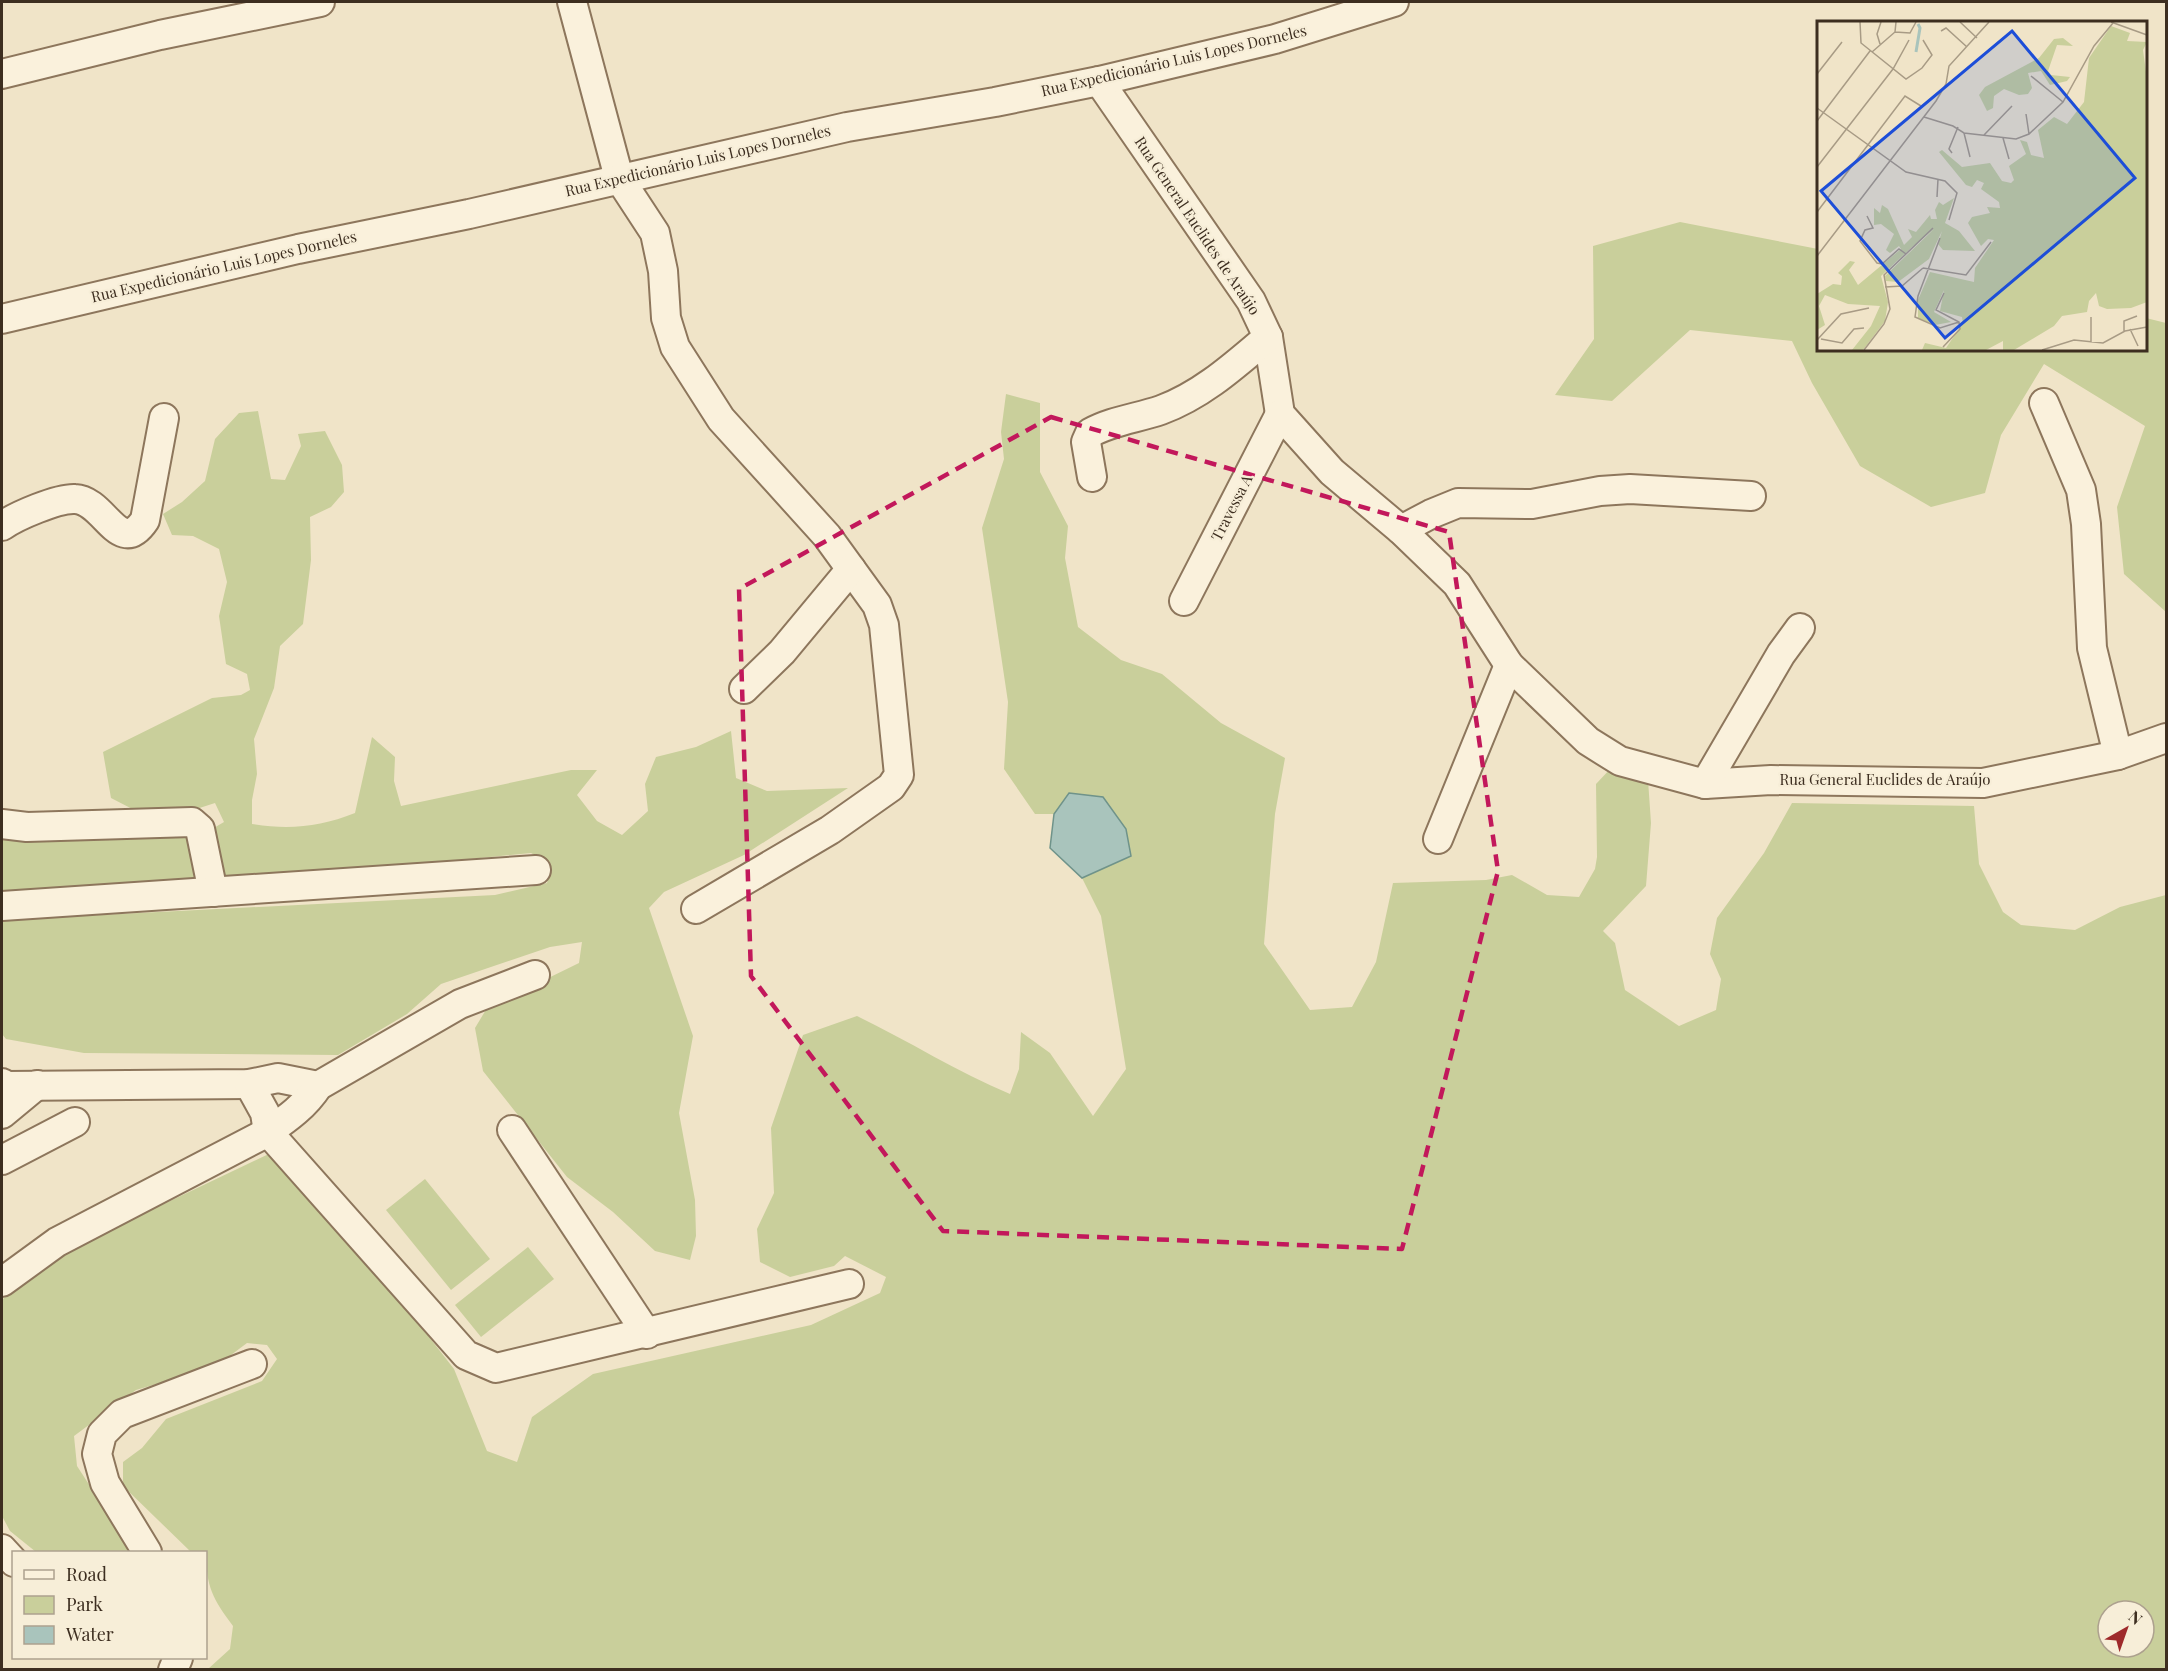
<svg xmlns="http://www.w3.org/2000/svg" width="2168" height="1671" viewBox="0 0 2168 1671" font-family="'Playfair Display',serif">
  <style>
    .green { fill: #c9cf9b; fill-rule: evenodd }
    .water { fill: #a9c4bc; stroke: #6f938a; stroke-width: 1.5 }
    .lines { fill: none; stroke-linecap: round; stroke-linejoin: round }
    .minor-casing { stroke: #8d765c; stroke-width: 32 }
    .minor { stroke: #faf1dc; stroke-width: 28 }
    .marked { fill: none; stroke: #c2185b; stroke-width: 4.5; stroke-dasharray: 12 8; stroke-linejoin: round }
    .labels { text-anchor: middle; stroke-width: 4.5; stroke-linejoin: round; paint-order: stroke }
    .street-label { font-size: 15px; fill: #3d2e20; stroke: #f7eed8 }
    .inset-river { fill: none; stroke: #a9c4bc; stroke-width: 3 }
    .inset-road { fill: none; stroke: #a89b85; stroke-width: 1.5 }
    .view { fill: #1d4ed8; fill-opacity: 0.15; stroke: #1d4ed8; stroke-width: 3 }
    .inset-edge { fill: none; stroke: #3d2e20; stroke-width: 3 }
  </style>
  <rect width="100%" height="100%" fill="#f0e4c8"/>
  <g class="green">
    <polygon points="1680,222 1818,249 1818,350 2146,350 2146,318 2166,323 2166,612 2124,574 2117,507 2145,426 2044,364 2001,435 1985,493 1931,507 1860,466 1812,383 1792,341 1690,330 1612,401 1555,395 1594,339 1593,246"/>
    <path d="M1006,394L1040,403V472L1068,526L1065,558L1078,627L1121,660L1162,674L1221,723L1285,758L1275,814L1264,944L1310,1010L1352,1007L1376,962L1393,883L1486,880L1512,875L1547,895L1579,897L1595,869L1597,857L1596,784L1612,767L1648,780L1651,823L1646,886L1603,931L1615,943L1625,990L1679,1026L1716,1010L1721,979L1710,954L1717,918L1764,853L1792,803L1974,806L1979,864L2003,912L2021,925L2075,930L2120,907L2166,895V1669H208L230,1649L233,1626C213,1599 206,1587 206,1552H191L123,1486V1462L142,1448L166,1419L262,1381L277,1359L267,1345L247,1343L215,1367L136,1390L74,1436L77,1466L133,1552H36L10,1531L2,1516V1300L38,1264L273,1152L291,1160L454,1369L487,1451L517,1462L532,1417L593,1374L811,1325L880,1293L886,1277L845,1256L834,1266L790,1277L760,1262L757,1229L774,1193L771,1128L803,1035L857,1016C909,1041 957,1072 1010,1094L1019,1069L1021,1032L1050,1053L1093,1116L1126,1069L1101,916L1082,878L1131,856L1069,793L1054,814H1035L1004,769L1008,702L982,528L1004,459L1001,432ZM2108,1611H2144V1647H2108Z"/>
    <path d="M258,411L271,479L285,480L301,446L298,434L325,431L342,465L344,492L331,507L310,517L311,560L303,624L280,646L274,688L254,739L257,774L252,800V824C289,830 320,827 355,813L372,737L395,757L394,781L401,806L571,770H597L577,795L597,821L622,835L648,811L645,784L656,757L696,747L731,731L736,778L767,791L848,788L744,855L664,892L649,908L693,1036L679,1113L695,1200L696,1236L690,1260L655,1251L613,1212L567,1177L483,1071L475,1028L487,1008L579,963L582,942L550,947L441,984L407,1014L338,1055L84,1053L6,1039L2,1034V920L495,895L547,883L551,864L531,853L291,877L2,895V821L207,832L224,822L215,803L184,813L144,815L111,798L103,752L212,698L241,695L250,690L247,674L226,664L219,616L227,582L219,549L193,536L172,535L163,514L182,502L205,481L215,439L239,413Z"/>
    <polygon points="425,1179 490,1259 451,1290 386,1210"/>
    <polygon points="528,1247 554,1279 481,1337 455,1305"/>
  </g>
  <polygon class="water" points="1069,793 1103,797 1126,829 1131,856 1082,878 1050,848 1054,814"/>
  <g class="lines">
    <defs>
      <g id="minor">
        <polyline points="572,2 619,178 655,233 663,271 666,318 675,347 721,419 827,536 877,605 884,625 899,775 891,787 830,830 696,909"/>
        <polyline points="2,74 160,35 320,2"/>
        <polyline points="1099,81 1251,301 1268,337 1280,414 1332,472 1401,530 1457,584 1509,665 1588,741 1620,761 1705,784 1771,780 1983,783 2118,755 2166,738"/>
        <polyline points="2,319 298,249 469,214 847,127 995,102 1099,81 1275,39 1394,2"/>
        <polyline points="2044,403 2081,490 2086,524 2092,648 2118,755"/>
        <path d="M1092,477L1086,442L1090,433C1111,421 1138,418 1161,410C1202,395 1235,365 1268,337"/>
        <path d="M2,526C16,516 58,498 75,499C105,500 119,559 145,520L164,418"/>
        <polyline points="1401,530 1431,514 1458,503 1532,504 1600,491 1630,489 1751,496"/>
        <polyline points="1184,601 1280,414"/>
        <polyline points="744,689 782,652 851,569"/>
        <polyline points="1705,784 1781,654 1800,628"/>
        <polyline points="2,824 27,827 192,822 200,829 213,892"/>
        <polyline points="1438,839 1509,665"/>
        <polyline points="2,906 536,870"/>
        <polyline points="2,1083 7,1086 249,1084 278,1078 318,1086"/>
        <polyline points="249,1084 265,1113 268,1132 466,1355 496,1368 849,1284"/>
        <polyline points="2,1114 37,1085"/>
        <polyline points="512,1130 647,1334"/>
        <polyline points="2,1160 75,1122"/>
        <path d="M2,1282L57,1242L268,1132C288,1118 305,1106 318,1086L460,1004L535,975"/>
        <polyline points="2,1549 14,1562"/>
        <polyline points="147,1552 105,1483 97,1454 102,1434 122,1414 252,1364"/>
        <polyline points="173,1670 178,1658"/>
      </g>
    </defs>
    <use href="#minor" class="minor-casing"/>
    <use href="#minor" class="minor"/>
  </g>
  <path class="marked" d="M1051,417L1449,532L1498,871L1402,1249L943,1231L751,976L739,589Z"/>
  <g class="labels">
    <g class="street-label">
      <text transform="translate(1174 61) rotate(-13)" y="5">Rua Expedicionário Luis Lopes Dorneles</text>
      <text transform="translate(698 161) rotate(-13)" y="5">Rua Expedicionário Luis Lopes Dorneles</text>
      <text transform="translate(1197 226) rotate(56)" y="5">Rua General Euclides de Araújo</text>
      <text transform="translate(224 267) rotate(-13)" y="5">Rua Expedicionário Luis Lopes Dorneles</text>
      <text transform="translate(1232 508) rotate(-63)" y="5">Travessa A</text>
      <text x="1885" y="785">Rua General Euclides de Araújo</text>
    </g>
  </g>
  <g transform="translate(1817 21)">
    <rect width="330" height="330" fill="#f0e4c8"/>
    <path d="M294,5L313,12L310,20L330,21L326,29L330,58V281L314,287L290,288L282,285L279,272L272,280L270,291L245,295L237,305L197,329H186V320L169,329H105L108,322L129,327L146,302L145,296L123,290L127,269L117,291L134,301L118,304L101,297V279L113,251L157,261L158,247L177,219L171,218L164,225L151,202L155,196L173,192L170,186L183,187L182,181L164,168L167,162L160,159L155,166L149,164L122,131L125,129L145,146L173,142L185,160L194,162L197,159L192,145L209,133L203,119L210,121L214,134L227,137L221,109L237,96L250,103L267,81L272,37ZM246,17L256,25L240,24L231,50L234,54L253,56L250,60L233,64L224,50L211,52L215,67L211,73L202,74L187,68L177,75L176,87L170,90L162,74L168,66L222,37L237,18ZM137,177L128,202L142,210L158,230L126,229L121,223L125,210L112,238L81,261L69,260L68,255L117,208L95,226L64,255L71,281L68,300L46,329H35L54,305L63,285L31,283L8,274L2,285L8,304L0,309V273L16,263L24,264L25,255L21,252L33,240L38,241L32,249L41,264L84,228L82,225L73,232L69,229L77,213L64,203L57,204V187L63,192L65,184L71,188L87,224L95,216L91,208L99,211L113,194L114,198H120L118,189L122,181L126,184Z" fill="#c9cf9b"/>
    <path class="inset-river" d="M99,31L103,7L101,3"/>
    <path class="inset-road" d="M43,1L44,22L89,58L105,47L115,34L106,19M143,1L160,17M294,1L330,14M124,10L129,7L150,26M78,11L93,12L99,1M63,23L60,13L64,1M55,31L78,11L79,1M0,53L25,21M214,55L246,81M0,87L89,151L128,160L140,172L132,199M209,93L212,113M107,96L136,105L147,112L199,118L212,113L246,81L277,25L296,2M0,100L53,30M147,112L153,136M167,114L195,85M186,117L192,138M135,132L132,128L141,106M0,146L76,48L92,19M120,176L121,158M0,191L88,75L104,85M50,195L56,207L48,209L43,220L60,242L65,243L82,228L89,233M123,217L101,275L98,296L123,307L142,301M0,235L119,80L129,63L132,45L172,1M106,247L149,254L174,221M68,266L85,265L106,247M313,308L321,325M307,311V300L320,295M4,318L25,322L37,308L47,307M0,319L24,293L52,287M274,321V296M126,326L143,308L142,301L119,289L127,272M47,329L67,303L73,288L67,254L116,207M225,329L257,319L286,322L308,310L330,306"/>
    <path class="view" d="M195,10L318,157L128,317L4,170Z"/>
    <rect width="330" height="330" class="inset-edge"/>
  </g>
  <rect width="2168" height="1671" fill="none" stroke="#3d2e20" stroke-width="6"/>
  <rect x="12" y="1551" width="195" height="108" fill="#f7eed8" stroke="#ada18e" stroke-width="1.5"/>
  <rect x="24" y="1570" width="30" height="9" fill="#faf1dc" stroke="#ada18e" stroke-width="1.5"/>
  <text x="66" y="1581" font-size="18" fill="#3d2e20">Road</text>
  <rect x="24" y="1596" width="30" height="18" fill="#c9cf9b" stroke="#ada18e" stroke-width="1.5"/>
  <text x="66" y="1611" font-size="18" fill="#3d2e20">Park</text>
  <rect x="24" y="1626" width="30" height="18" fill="#a9c4bc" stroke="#ada18e" stroke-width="1.5"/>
  <text x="66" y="1641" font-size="18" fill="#3d2e20">Water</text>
  <g transform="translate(2126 1629) rotate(40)"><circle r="28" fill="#f7eed8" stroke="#ada18e" stroke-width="1.5"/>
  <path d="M0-4.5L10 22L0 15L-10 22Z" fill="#9e2a2b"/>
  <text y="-9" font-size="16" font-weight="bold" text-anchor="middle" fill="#3d2e20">N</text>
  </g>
</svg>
